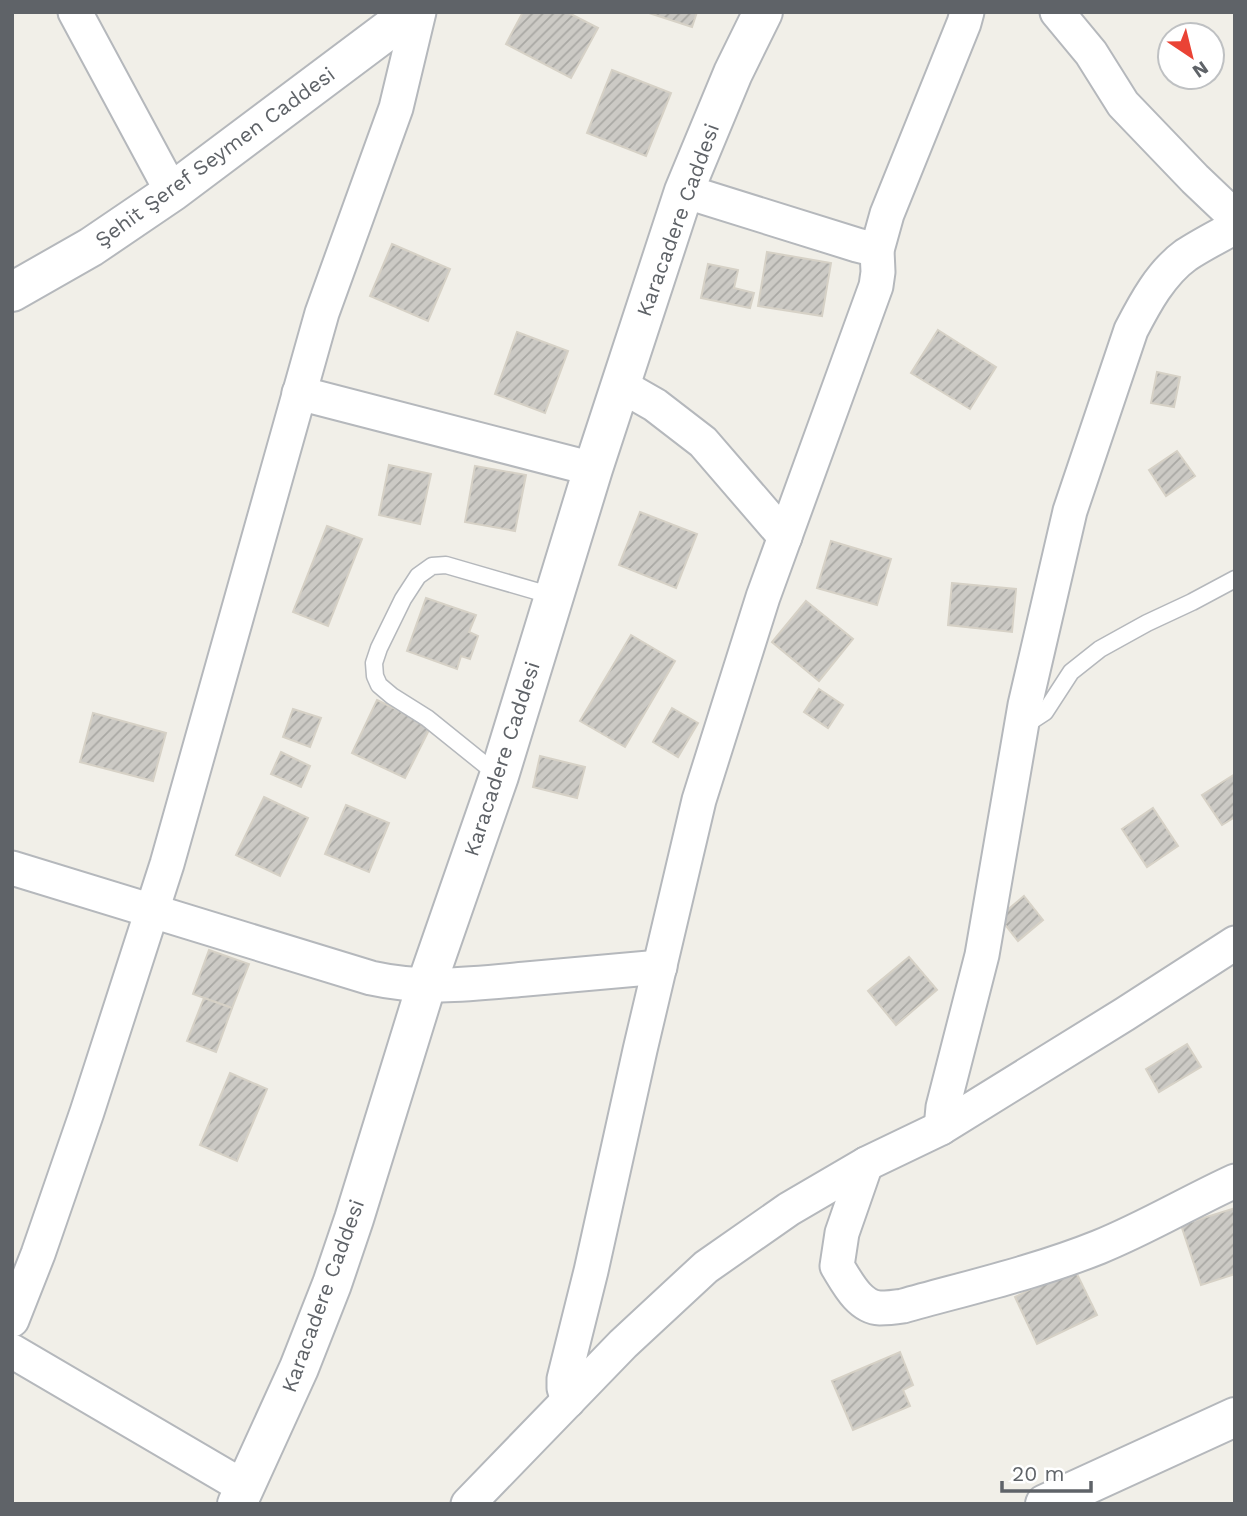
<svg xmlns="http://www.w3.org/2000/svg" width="1247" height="1516" viewBox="0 0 1247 1516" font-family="'Work Sans',sans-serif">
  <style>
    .building { fill: url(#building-hatch); stroke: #d6d1c6; stroke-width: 2 }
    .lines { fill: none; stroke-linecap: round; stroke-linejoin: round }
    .service-casing { stroke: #b5b8bc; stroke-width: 19 }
    .minor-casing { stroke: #b5b8bc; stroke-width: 37 }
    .tertiary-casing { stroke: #b5b8bc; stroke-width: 42 }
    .service { stroke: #fff; stroke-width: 16 }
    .minor { stroke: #fff; stroke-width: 33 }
    .tertiary { stroke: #fff; stroke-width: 38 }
    .labels { text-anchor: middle; stroke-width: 6; stroke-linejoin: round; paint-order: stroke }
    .street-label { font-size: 21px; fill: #5f6368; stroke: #fff }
  </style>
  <defs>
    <pattern id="building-hatch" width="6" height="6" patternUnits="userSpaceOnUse" patternTransform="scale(1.75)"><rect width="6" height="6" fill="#cccac5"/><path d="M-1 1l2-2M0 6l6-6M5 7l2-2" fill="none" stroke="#a9a8a4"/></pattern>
  </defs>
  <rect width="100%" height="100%" fill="#f1efe8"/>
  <g class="building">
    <polygon points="523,12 567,12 598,28 571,78 506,44"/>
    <polygon points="646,12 697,12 692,27"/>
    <polygon points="612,70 671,93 646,156 587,133"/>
    <polygon points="392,244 450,269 428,321 370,296"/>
    <polygon points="767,252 831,263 822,316 758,306"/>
    <polygon points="708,264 738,270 734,288 754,293 750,308 701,298"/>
    <polygon points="938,330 996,367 970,409 911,373"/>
    <polygon points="517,332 568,351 545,413 495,394"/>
    <polygon points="1157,372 1180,377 1174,407 1151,403"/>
    <polygon points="1177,451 1195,476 1166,496 1149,470"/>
    <polygon points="389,465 431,474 420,524 379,515"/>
    <polygon points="475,466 526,475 515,531 465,522"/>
    <polygon points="640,512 697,534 676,588 619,565"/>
    <polygon points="327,526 362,539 328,626 293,612"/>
    <polygon points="831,541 891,559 877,605 817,588"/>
    <polygon points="952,583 1016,589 1012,632 948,625"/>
    <polygon points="426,598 476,615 469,632 478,636 470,659 461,656 457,669 407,651"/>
    <polygon points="806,601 853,639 819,681 772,642"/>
    <polygon points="631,635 675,661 625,747 580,721"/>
    <polygon points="819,689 843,705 828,728 804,712"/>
    <polygon points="377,700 431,726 405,778 352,753"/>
    <polygon points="672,708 698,723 678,757 653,742"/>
    <polygon points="293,709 321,718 310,747 283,737"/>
    <polygon points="93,713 166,733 153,781 80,762"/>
    <polygon points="281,752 310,766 301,787 271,774"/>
    <polygon points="540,756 585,767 577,798 533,787"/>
    <polygon points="1235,774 1235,817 1222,825 1202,795"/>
    <polygon points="264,797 308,818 280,876 236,855"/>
    <polygon points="346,805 389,823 369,872 325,854"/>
    <polygon points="1153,808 1178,846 1147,867 1122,829"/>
    <polygon points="1024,896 1043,920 1018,941 999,917"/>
    <polygon points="209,950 249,964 232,1008 193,994"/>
    <polygon points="909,957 937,990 896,1025 868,991"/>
    <polygon points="204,998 232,1008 216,1052 187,1041"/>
    <polygon points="1187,1044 1201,1067 1159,1092 1146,1069"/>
    <polygon points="230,1073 267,1089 237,1161 200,1145"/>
    <polygon points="1235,1208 1235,1274 1201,1285 1181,1225"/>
    <polygon points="1074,1268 1097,1315 1037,1344 1015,1297"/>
    <polygon points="900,1352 913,1385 903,1390 910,1406 853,1430 832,1381"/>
  </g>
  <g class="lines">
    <defs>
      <g id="service">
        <polyline points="1022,727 1045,712 1071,672 1100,649 1147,623 1192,602 1235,579"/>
        <polyline points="499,776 427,718 392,696 379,685 375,676 374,663 379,648 403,599 418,576 432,566 446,565 553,596"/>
      </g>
      <g id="minor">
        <polyline points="75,12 172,192"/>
        <polyline points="1057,12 1091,53 1123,104 1195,179 1235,217"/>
        <polyline points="684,191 857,245 877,250"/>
        <polyline points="620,385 655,405 703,442 785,537"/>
        <polyline points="299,393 593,469"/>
        <path d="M12,868L371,978C425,990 471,984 526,979C571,975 615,971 660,967"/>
        <path d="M941,1128L943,1107L982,955L1025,705L1070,511L1131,330C1145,303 1161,273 1186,255C1201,245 1219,236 1235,227"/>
        <path d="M866,1164L842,1233L837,1266C847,1282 859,1307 880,1308C887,1308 896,1307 903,1306C967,1288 1037,1272 1099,1247C1146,1228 1189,1202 1235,1181"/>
        <polyline points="12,1320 38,1254 87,1112 167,864 322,313 396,108 419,12"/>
        <polyline points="12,1351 244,1487"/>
        <polyline points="568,1401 564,1388 564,1379 591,1271 640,1050 699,800 763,597 876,286 878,272 877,250 887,214 964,23 967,12"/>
        <polyline points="468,1504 623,1344 706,1267 789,1209 866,1164 941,1128 1125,1014 1235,943"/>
      </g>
      <g id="tertiary">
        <polyline points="12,292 91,247 172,192 412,12"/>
        <polyline points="237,1504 299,1368 332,1284 354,1219 426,986 499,776 593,469 684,191 733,73 763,12"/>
        <polyline points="1045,1504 1235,1417"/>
      </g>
    </defs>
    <use href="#service" class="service-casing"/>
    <use href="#minor" class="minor-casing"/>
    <use href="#tertiary" class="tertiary-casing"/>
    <use href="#service" class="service"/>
    <use href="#minor" class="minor"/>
    <use href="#tertiary" class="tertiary"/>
  </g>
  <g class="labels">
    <g class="street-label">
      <text transform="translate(215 157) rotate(-36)" y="7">Şehit Şeref Seymen Caddesi</text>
      <text transform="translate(678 220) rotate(-70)" y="7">Karacadere Caddesi</text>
      <text transform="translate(502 759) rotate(-72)" y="7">Karacadere Caddesi</text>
      <text transform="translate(323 1296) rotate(-70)" y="7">Karacadere Caddesi</text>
    </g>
  </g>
  <rect width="1247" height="1516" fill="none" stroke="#5f6368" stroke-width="28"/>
  <g transform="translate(1191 56) rotate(145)"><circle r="33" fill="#ffffff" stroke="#bfc1c3" stroke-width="2"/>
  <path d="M0-5L12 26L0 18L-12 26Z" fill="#ea4335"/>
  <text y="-10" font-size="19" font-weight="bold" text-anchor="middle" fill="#5f6368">N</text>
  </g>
  <path d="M1002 1481v10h89v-10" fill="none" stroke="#5f6368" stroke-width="3.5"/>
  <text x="1012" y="1481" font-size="21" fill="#5f6368" stroke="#ffffff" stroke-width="5" paint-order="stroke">20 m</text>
</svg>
